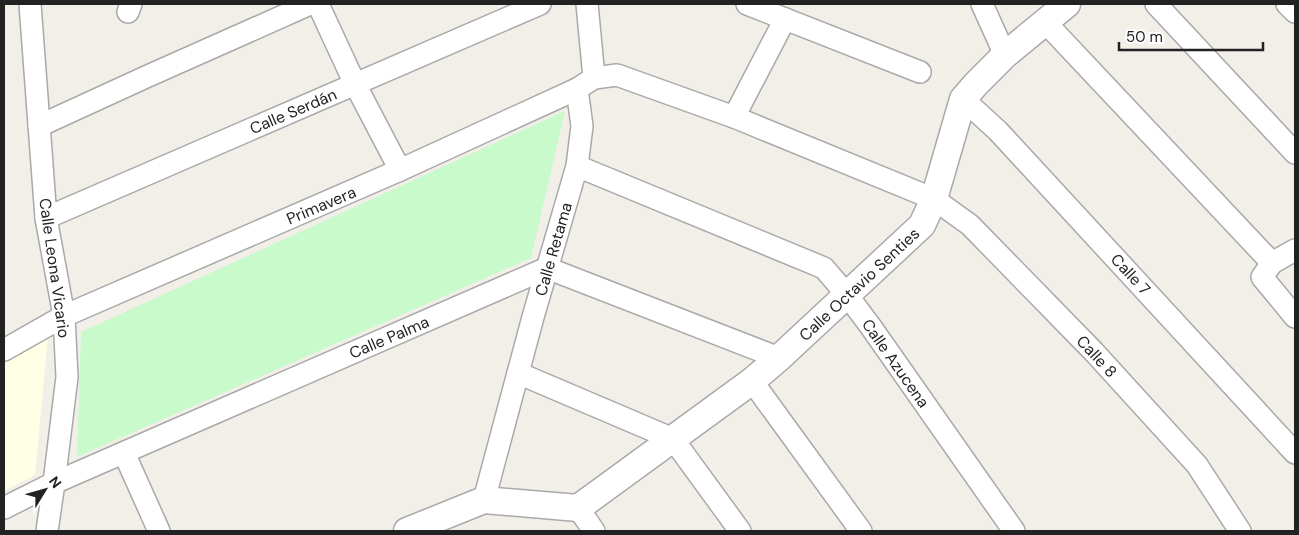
<svg xmlns="http://www.w3.org/2000/svg" width="1299" height="535" viewBox="0 0 1299 535" font-family="'DM Sans',sans-serif">
  <style>
    .education { fill: #ffffe5 }
    .park { fill: #c8facc }
    .lines { fill: none; stroke-linecap: round; stroke-linejoin: round }
    .minor-casing { stroke: #a9a9a9; stroke-width: 24 }
    .tertiary-casing { stroke: #a9a9a9; stroke-width: 29 }
    .minor { stroke: #fff; stroke-width: 21 }
    .tertiary { stroke: #fff; stroke-width: 26 }
    .labels { text-anchor: middle; stroke-width: 4; stroke-linejoin: round; paint-order: stroke }
    .street-label { font-size: 16px; fill: #222; stroke: #fff }
  </style>
  <rect width="100%" height="100%" fill="#f2efe9"/>
  <polygon class="education" points="48,336 35,475 4,491 4,361"/>
  <polygon class="park" points="565,111 531,258 77,457 81,332"/>
  <g class="lines">
    <defs>
      <g id="minor">
        <polyline points="30,4 46,218 64,316 67,377 54,483 47,531"/>
        <polyline points="318,4 355,84 400,170"/>
        <polyline points="747,4 920,72"/>
        <polyline points="982,4 1005,55"/>
        <polyline points="1156,4 1295,153"/>
        <polyline points="1287,4 1295,12"/>
        <polyline points="128,12 131,4"/>
        <polyline points="1046,23 1272,263"/>
        <polyline points="594,78 617,75 734,117 934,199 970,225 1094,352 1197,465 1240,531"/>
        <polyline points="963,99 998,131 1295,453"/>
        <polyline points="734,117 785,19"/>
        <polyline points="39,126 148,76 310,4"/>
        <polyline points="577,166 824,268 847,295 871,327 1014,531"/>
        <polyline points="46,218 540,4"/>
        <polyline points="1295,250 1272,263 1262,277 1295,317"/>
        <polyline points="4,350 64,316 400,170 577,89"/>
        <polyline points="518,373 673,439 740,531"/>
        <polyline points="752,381 861,531"/>
        <polyline points="124,453 159,531"/>
        <polyline points="484,500 533,317 577,166 582,126 577,89 594,78 587,4"/>
        <polyline points="4,508 54,483 547,268 779,358"/>
        <polyline points="578,508 594,531"/>
      </g>
      <polyline id="tertiary" points="407,531 484,500 578,508 752,381 779,358 922,225 934,199 963,99 976,84 1005,55 1067,4"/>
    </defs>
    <use href="#minor" class="minor-casing"/>
    <use href="#tertiary" class="tertiary-casing"/>
    <use href="#minor" class="minor"/>
    <use href="#tertiary" class="tertiary"/>
  </g>
  <g class="labels">
    <g class="street-label">
      <text transform="translate(293 111) rotate(-23)" y="6">Calle Serdán</text>
      <text transform="translate(321 205) rotate(-23)" y="6">Primavera</text>
      <text transform="translate(553 249) rotate(-74)" y="6">Calle Retama</text>
      <text transform="translate(55 268) rotate(82)" y="6">Calle Leona Vicario</text>
      <text transform="translate(1131 274) rotate(47)" y="6">Calle 7</text>
      <text transform="translate(859 284) rotate(-43)" y="6">Calle Octavio Senties</text>
      <text transform="translate(389 337) rotate(-23)" y="6">Calle Palma</text>
      <text transform="translate(1097 356) rotate(47)" y="6">Calle 8</text>
      <text transform="translate(896 363) rotate(55)" y="6">Calle Azucena</text>
    </g>
  </g>
  <rect width="1299" height="535" fill="none" stroke="#222222" stroke-width="10"/>
  <g transform="translate(45 490) rotate(53)" stroke="#ffffff" stroke-width="4" paint-order="stroke">
  <path d="M0-4L9 19L0 12L-9 19Z" fill="#222222"/>
  <text y="-8" font-size="14" font-weight="bold" text-anchor="middle" fill="#222222">N</text>
  </g>
  <path d="M1119 42v8h144v-8" fill="none" stroke="#222222" stroke-width="2.5"/>
  <text x="1126" y="42" font-size="15" fill="#222222" stroke="#ffffff" stroke-width="4" paint-order="stroke">50 m</text>
</svg>
